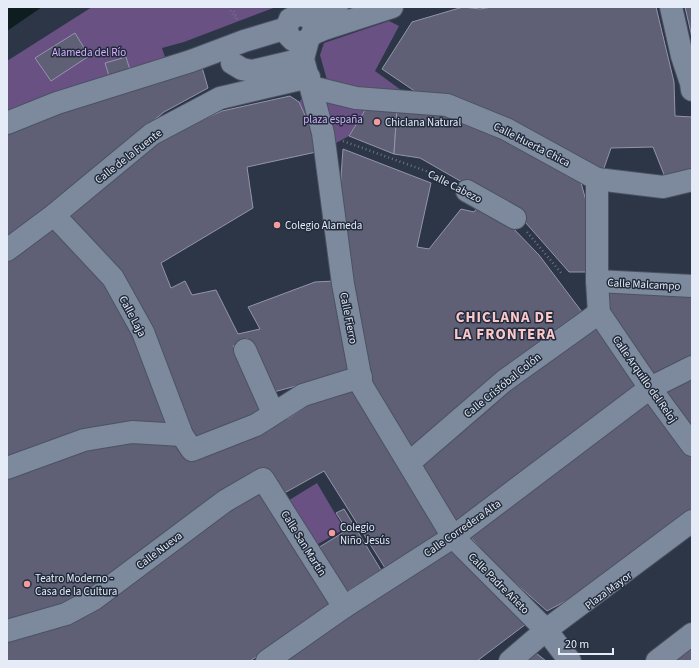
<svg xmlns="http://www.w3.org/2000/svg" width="699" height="668" viewBox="0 0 699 668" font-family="'Source Sans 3',sans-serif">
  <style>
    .green { fill: #6a5183 }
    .water { fill: #0d1d20 }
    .building { fill: #5f6075; stroke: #9495ab }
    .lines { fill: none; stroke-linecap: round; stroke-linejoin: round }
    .minor-casing { stroke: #4a5362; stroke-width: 24 }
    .path { stroke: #6a7382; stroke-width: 2.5; stroke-dasharray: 1 3; stroke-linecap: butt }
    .minor { stroke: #7d8a9d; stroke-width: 22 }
    .poi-dot { fill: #f59b9e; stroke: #222c3c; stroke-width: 1.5 }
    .labels { text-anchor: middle; stroke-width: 3; stroke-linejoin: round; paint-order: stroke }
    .park-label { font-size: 11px; fill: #d7affe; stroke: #222c3c }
    .poi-label { font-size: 11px; fill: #e5ecf7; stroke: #222c3c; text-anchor: start }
    .street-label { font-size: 11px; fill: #e5ecf7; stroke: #222c3c }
    .district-label { font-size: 15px; font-weight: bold; letter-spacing: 1px; fill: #fdc8c9; stroke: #222c3c }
  </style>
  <rect width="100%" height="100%" fill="#2c3647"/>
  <g class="green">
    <polygon points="92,7 276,7 184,42 162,48 167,63 7,124 7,61"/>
    <polygon points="389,21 399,26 375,71 405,93 338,86 327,80 320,55 324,43"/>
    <polygon points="311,87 367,107 349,136 321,151 299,102"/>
    <polygon points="317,483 344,529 313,547 286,502"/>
  </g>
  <polygon class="water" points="7,7 42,7 7,31"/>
  <g class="building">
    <polygon points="463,7 480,9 492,7 656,7 674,82 675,116 692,117 692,173 665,177 653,147 611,148 603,171 416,92 382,69 412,22"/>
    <polygon points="685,7 692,7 692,39 691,33"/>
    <polygon points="75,33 89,56 51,81 35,58"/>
    <polygon points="126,57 130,70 109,76 105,63"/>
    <polygon points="201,64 208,88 164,112 7,240 7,131"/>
    <polygon points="290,96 299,102 321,151 247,167 253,208 161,263 171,288 185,281 192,295 216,290 238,334 260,329 248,307 315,282 335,281 352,371 270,393 247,338 233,346 267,407 216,433 195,439 69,218 133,157 175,132 222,111"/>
    <polygon points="367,107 397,109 394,154 349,136"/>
    <polygon points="397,109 446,112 478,125 580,179 591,219 591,272 569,272 518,214 420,158 394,154"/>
    <polygon points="343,149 431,183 417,247 429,249 461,209 474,212 479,205 509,224 539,255 585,316 410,451 372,389 347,270 340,190"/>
    <polygon points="54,226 109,281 122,306 168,424 7,464 7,256"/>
    <polygon points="601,288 692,292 692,357 653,378 606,312"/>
    <polygon points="593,325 644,387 458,523 416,464"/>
    <polygon points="692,376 692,431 666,390"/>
    <polygon points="353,385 447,531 387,571 324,471 279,496 266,470 87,597 7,624 7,472 123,438 176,441 190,458 289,418 311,403"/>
    <polygon points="650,398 692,455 692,514 579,594 547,611 496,566 467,533"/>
    <polygon points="259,490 334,606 250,661 7,661 7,637 49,626"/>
    <polygon points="344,509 381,570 341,595 313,551 347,530 336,513"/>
    <polygon points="452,546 530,621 477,661 278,661"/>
    <polygon points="692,634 692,661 657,661"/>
    <polygon points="536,653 546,661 526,661"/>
  </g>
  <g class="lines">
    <defs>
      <g id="minor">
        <polyline points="671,7 682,56 691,83 692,90"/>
        <path d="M302,15C328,22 305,55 290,37C285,32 287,26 290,19L298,15L337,7"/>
        <polyline points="312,34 324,29 392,7"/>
        <polyline points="308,40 303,59 323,133 343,284 362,386 453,537 546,630 570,661"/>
        <polyline points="232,63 242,69 252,71 303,59"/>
        <polyline points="311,87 356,98 447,105 506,129 597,179 597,281 599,313 650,388 692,445"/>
        <polyline points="7,123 57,103 191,61 244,41 287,28"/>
        <polyline points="597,179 663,187 692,180"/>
        <polyline points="467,191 515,218"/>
        <polyline points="54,215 113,278 143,332 182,435 192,450 256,425 303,395 361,377"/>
        <polyline points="7,250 54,215 152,134 220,98 309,77"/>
        <polyline points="597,281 692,286"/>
        <polyline points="245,350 273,413"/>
        <polyline points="409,463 504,381 599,313"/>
        <polyline points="7,468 84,440 132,432 182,435"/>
        <polyline points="7,631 66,614 94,599 225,501 263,479 344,607"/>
        <polyline points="267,661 344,607 453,537 650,388 692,367"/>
        <polyline points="510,661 546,630 692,521"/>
        <polyline points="657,661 692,634"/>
      </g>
    </defs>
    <use href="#minor" class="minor-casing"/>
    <g class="path">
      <polyline points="228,7 236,19"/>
      <polyline points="233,7 238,22"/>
      <polyline points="343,141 426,171 450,183"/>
      <polyline points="527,232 562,274"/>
    </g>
    <use href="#minor" class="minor"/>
  </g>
  <g class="poi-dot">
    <circle cx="377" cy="122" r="4"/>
    <circle cx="277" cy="225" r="4"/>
    <circle cx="332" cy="533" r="4"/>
    <circle cx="27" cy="584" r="4"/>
  </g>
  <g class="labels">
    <g class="park-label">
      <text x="89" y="56">Alameda del Río</text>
      <text x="333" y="123">plaza españa</text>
    </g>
    <g class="poi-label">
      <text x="385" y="126">Chiclana Natural</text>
      <text x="285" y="229">Colegio Alameda</text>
      <text x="340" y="531">Colegio<tspan x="340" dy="13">Niño Jesús</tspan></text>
      <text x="35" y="582">Teatro Moderno -<tspan x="35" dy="13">Casa de la Cultura</tspan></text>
    </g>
    <g class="street-label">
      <text transform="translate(532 144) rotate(27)" y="4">Calle Huerta Chica</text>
      <text transform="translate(128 156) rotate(-38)" y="4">Calle de la Fuente</text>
      <text transform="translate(455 186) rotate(27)" y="4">Calle Cabezo</text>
      <text transform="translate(644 284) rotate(3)" y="4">Calle Malcampo</text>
      <text transform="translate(133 316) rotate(62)" y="4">Calle Laja</text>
      <text transform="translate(349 318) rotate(79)" y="4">Calle Fierro</text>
      <text transform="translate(645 379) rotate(55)" y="4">Calle Arquillo del Reloj</text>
      <text transform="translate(502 385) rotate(-39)" y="4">Calle Cristóbal Colón</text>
      <text transform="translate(462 528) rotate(-35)" y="4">Calle Corredera Alta</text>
      <text transform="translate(304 543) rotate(58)" y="4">Calle San Martín</text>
      <text transform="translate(159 550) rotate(-37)" y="4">Calle Nueva</text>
      <text transform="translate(499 583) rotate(45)" y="4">Calle Padre Añeto</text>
      <text transform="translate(608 590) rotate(-37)" y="4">Plaza Mayor</text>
    </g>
    <g class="district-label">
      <text x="505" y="322">CHICLANA DE<tspan x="505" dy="17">LA FRONTERA</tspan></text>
    </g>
  </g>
  <rect width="699" height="668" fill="none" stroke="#e5ecf7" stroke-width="16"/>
  <path d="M559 648v6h54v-6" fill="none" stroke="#e5ecf7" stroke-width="2"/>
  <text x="565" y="648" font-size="12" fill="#e5ecf7" stroke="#222c3c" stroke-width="3" paint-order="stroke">20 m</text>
</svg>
